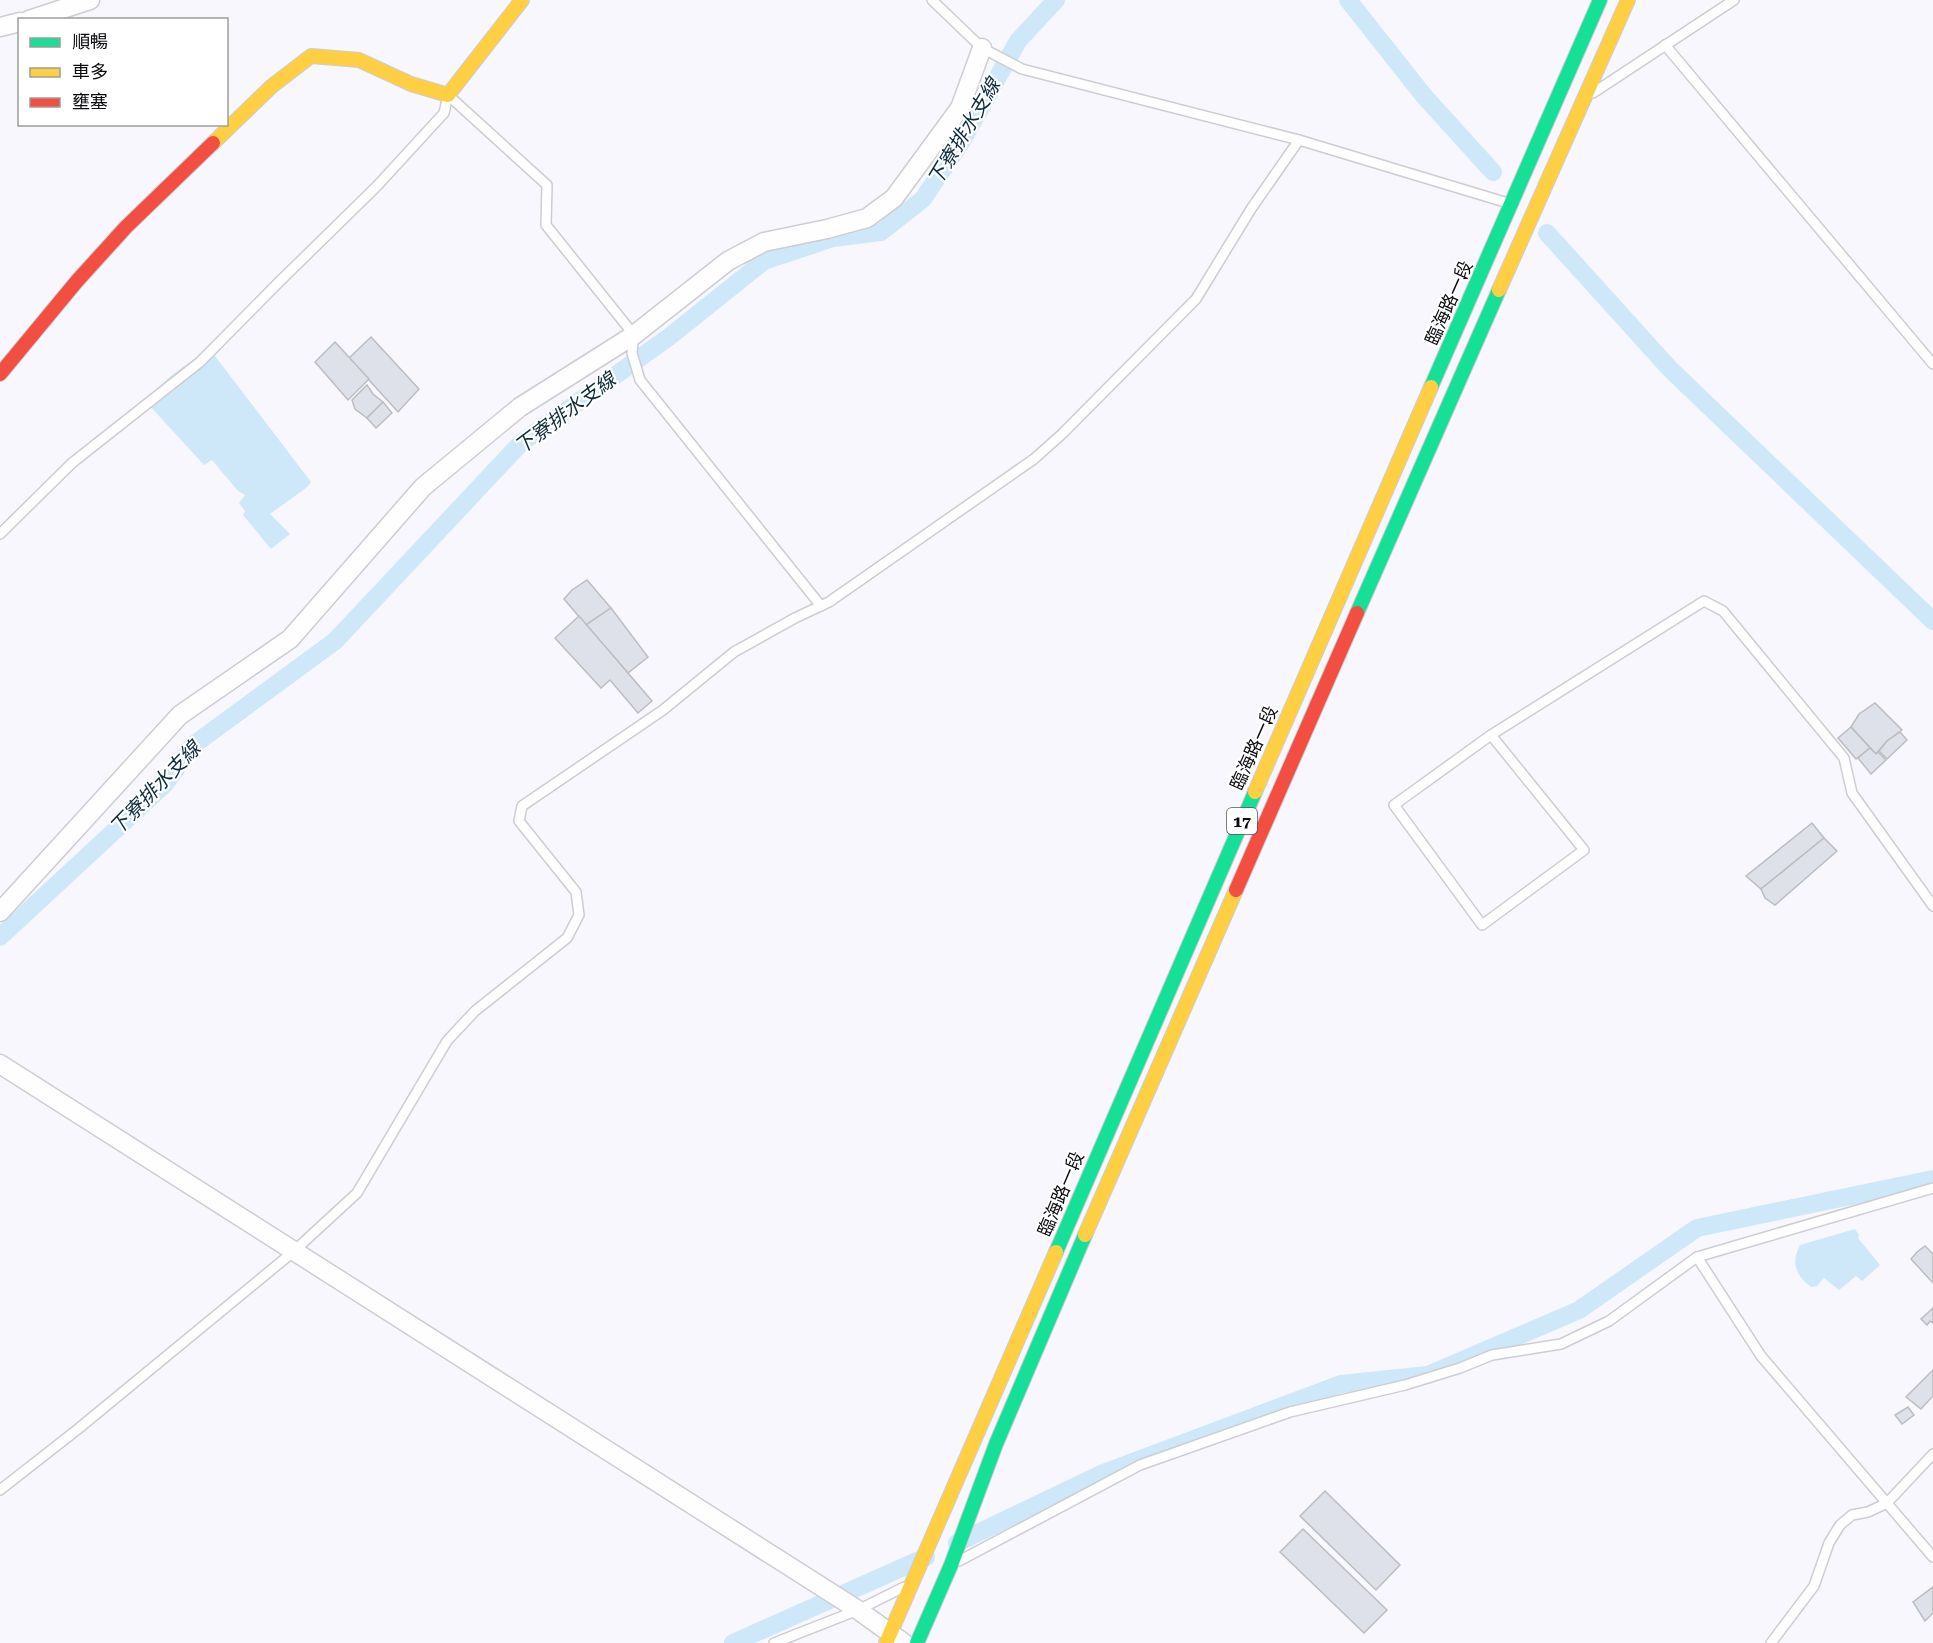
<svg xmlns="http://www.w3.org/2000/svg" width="1933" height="1643" viewBox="0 0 1933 1643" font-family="'Roboto Serif','Noto Sans TC',serif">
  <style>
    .water { fill: #cee8f9 }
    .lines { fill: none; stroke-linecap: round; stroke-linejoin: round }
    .canal { stroke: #cee8f9; stroke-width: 18 }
    .building { fill: #dee1ea; stroke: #bcbdc2; stroke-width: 1.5 }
    .lane-casing { stroke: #cdcdd2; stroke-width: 12 }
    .street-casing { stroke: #cdcdd2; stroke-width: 21 }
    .fast-casing { stroke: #cdcdd2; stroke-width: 16 }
    .slow-casing { stroke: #cdcdd2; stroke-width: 16 }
    .jam-casing { stroke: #cdcdd2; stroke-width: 16 }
    .lane { stroke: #fefeff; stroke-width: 9 }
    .street { stroke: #fefeff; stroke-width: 18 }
    .fast { stroke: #16e098; stroke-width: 14 }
    .slow { stroke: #ffcf43; stroke-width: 14 }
    .jam { stroke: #f24e42; stroke-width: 14 }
    .labels { text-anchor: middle; stroke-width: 4.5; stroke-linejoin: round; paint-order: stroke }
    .shield { fill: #fff; stroke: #555457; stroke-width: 1.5 }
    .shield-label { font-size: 16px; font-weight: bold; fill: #0c0b0f }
    .street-label { font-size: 18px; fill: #0c0b0f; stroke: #fff }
    .water-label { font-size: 20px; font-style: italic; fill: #0d2d3d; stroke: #fff }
  </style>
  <rect width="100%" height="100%" fill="#f7f7fd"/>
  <g class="water">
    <path d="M209,348L311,482L306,488L270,514L290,534L271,549L243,515L245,511L239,503L245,495L238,491L212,460L204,465L148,404C151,386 194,360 209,348Z"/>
    <path d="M1855,1229L1859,1235L1858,1238L1880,1265L1862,1281L1856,1276L1839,1290L1824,1278L1817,1286L1811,1287C1795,1275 1791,1262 1800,1245Z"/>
  </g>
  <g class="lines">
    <g class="canal">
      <polyline points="1348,0 1424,96 1493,172"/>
      <polyline points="1547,233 1670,369 1933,621"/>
      <polyline points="0,937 165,784 192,746 335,641 521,443 669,337 764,261 833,238 881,232 923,199 962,141 1018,41 1056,0"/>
      <polyline points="957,1543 1101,1474 1341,1384 1428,1375 1579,1310 1697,1228 1933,1179"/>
      <polyline points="733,1643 926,1557"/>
    </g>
  </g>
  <g class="building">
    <polygon points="371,337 419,389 398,412 349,358"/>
    <polygon points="335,342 369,379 348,400 315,362"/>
    <polygon points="367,385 373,394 383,402 367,418 355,409 352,400"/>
    <polygon points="383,402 392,413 376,428 367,418"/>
    <polygon points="587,580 611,608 586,625 564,599 572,590"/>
    <polygon points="611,608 648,657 628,673 586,625"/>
    <polygon points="579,616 652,701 638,713 610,680 601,688 555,638"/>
    <polygon points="1875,703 1902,730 1887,741 1876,754 1851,727 1859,714"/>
    <polygon points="1851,727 1870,748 1856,759 1838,738"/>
    <polygon points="1900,732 1907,740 1887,759 1879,751 1887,741"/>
    <polygon points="1870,748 1876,754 1878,752 1886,760 1871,774 1858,758"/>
    <polygon points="1812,823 1824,838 1761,889 1746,876"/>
    <polygon points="1824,838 1837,851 1775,905 1765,898 1761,889"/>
    <polygon points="1925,1246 1933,1254 1933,1283 1911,1259 1917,1252"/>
    <polygon points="1933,1308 1933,1323 1930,1321 1927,1325 1921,1319"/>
    <polygon points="1933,1370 1933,1396 1921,1409 1906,1397"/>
    <polygon points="1908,1407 1914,1415 1902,1424 1895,1415"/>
    <polygon points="1325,1491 1400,1565 1376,1590 1300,1516"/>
    <polygon points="1303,1529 1387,1610 1364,1633 1280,1552"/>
    <polygon points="1933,1587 1933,1613 1925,1621 1913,1602"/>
  </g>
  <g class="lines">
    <defs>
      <g id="lane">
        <polyline points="932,0 982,48 1022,69 1299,140 1508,203"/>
        <polyline points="1665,45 1933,364"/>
        <polyline points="1593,93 1734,0"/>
        <polyline points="0,534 72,463 200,362 277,284 377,186 444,113 448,95 547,185 546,225 634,335 632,353 640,380 821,606"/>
        <polyline points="1491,735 1584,850 1482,925 1394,805 1491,735 1704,601 1723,611 1844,758 1852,793 1933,906"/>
        <polyline points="1697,1257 1761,1356 1933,1557"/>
        <polyline points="0,1490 78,1429 293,1252 357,1193 447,1041 475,1011 567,938 579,915 576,892 519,821 522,806 663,710 734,652 795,618 829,602 1034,459 1062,434 1196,299 1251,209 1299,140"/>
        <polyline points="959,1561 1140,1465 1290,1412 1405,1385 1460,1368 1492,1355 1561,1344 1609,1321 1697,1257 1933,1188"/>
        <polyline points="774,1643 858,1610 904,1587"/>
        <polyline points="1771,1643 1814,1586 1829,1543 1840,1525 1852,1515 1868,1512 1887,1503 1933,1454"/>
      </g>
      <g id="street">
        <polyline points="29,20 90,0"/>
        <polyline points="0,27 20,22"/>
        <polyline points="0,912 180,715 290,639 423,487 520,407 634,335 728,261 764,242 827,229 867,218 894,198 960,108 982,48"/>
        <polyline points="0,1064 858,1610 904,1643"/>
      </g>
      <g id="fast">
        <polyline points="1431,387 1600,0"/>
        <polyline points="1357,613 1499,290"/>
        <polyline points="1056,1252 1255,792"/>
        <polyline points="917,1643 951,1565 996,1444 1085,1235"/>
      </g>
      <g id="slow">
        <polyline points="213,143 272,86 311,56 359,60 411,84 448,95 522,0"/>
        <polyline points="1499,290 1628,0"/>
        <polyline points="1255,792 1431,387"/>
        <polyline points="1085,1235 1236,890"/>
        <polyline points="886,1643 1056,1252"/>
      </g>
      <g id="jam">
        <polyline points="0,374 77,281 126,227 213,143"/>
        <polyline points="1236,890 1357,613"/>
      </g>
    </defs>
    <use href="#lane" class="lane-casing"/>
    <use href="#street" class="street-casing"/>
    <use href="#fast" class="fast-casing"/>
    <use href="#slow" class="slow-casing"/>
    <use href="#jam" class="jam-casing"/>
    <use href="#lane" class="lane"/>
    <use href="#street" class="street"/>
    <use href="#fast" class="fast"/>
    <use href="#slow" class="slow"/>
    <use href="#jam" class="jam"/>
  </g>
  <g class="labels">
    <rect class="shield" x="1227" y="808" width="30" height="26" rx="4.5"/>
    <g class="shield-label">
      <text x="1242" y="827">17</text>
    </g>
    <g class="street-label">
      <text transform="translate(1449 303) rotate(-66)" y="6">臨海路一段</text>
      <text transform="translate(1254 748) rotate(-66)" y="6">臨海路一段</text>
      <text transform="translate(1061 1194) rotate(-67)" y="6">臨海路一段</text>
    </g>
    <g class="water-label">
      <text transform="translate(964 132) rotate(-59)" y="7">下寮排水支線</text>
      <text transform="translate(565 413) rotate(-37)" y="7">下寮排水支線</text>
      <text transform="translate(155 788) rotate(-46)" y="7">下寮排水支線</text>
    </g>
  </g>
  <rect x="18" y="18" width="210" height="108" fill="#ffffff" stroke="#9e9d9f" stroke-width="1.5"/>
  <rect x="30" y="38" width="30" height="9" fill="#16e098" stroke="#9e9d9f" stroke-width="1.5"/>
  <text x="72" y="48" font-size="18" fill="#0c0b0f">順暢</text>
  <rect x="30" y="68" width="30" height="9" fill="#ffcf43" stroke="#9e9d9f" stroke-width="1.5"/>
  <text x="72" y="78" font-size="18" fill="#0c0b0f">車多</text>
  <rect x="30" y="98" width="30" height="9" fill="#f24e42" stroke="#9e9d9f" stroke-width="1.5"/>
  <text x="72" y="108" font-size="18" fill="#0c0b0f">壅塞</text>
</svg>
